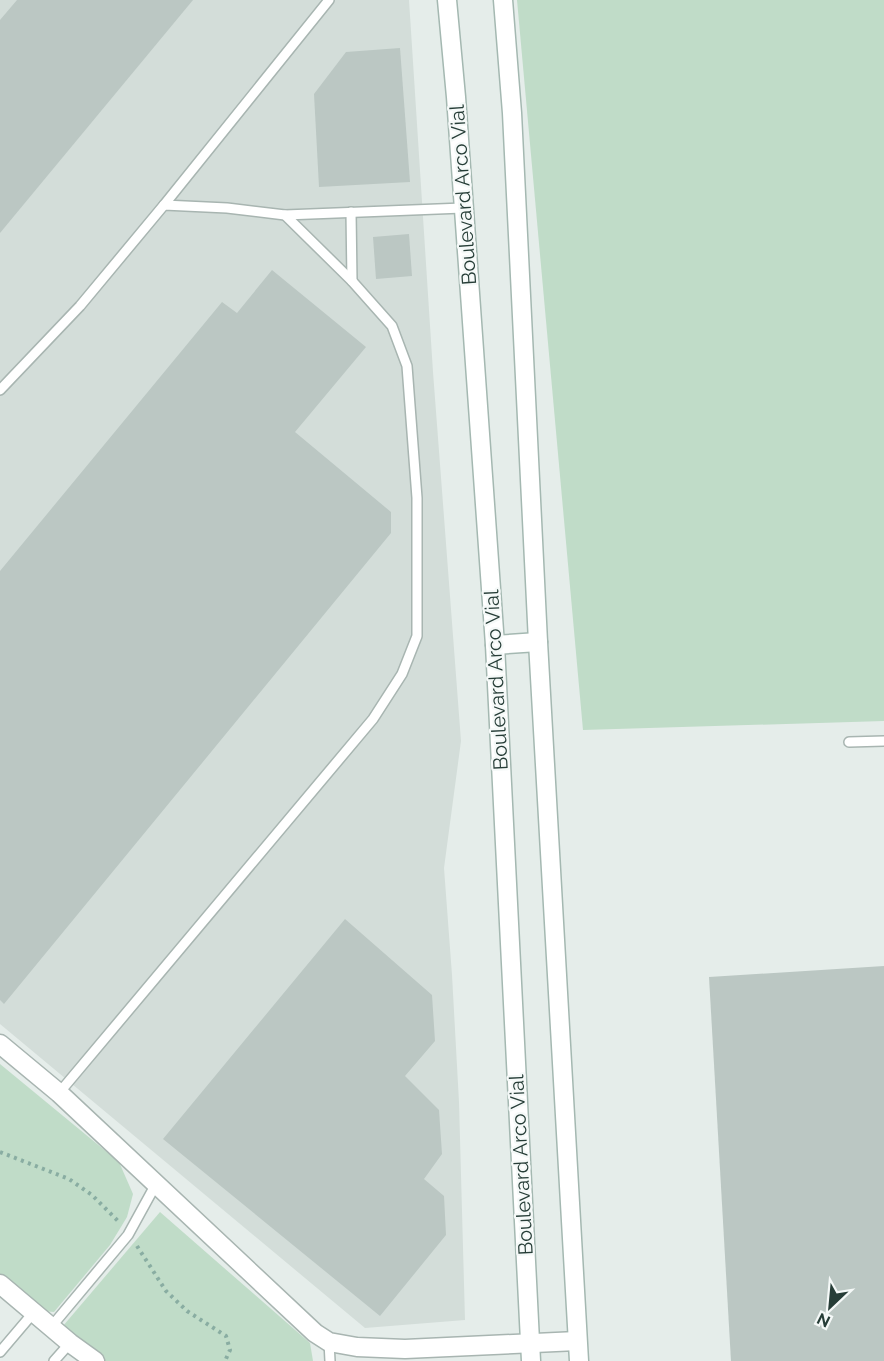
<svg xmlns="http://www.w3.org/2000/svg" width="884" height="1361" viewBox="0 0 884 1361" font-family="Raleway,sans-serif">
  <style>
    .built { fill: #d3ddd9 }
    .green { fill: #c0dcc8 }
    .building { fill: #bbc7c3 }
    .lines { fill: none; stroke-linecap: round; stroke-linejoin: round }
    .lane-casing { stroke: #a8b5b1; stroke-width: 12 }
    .street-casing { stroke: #a8b5b1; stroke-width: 21 }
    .secondary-casing { stroke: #a4b8b1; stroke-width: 21 }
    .path { stroke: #89ada2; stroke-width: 4; stroke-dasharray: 3 4.5; stroke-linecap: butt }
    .lane { stroke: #fff; stroke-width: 9 }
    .street { stroke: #fff; stroke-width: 18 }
    .secondary { stroke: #fff; stroke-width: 18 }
    .labels { text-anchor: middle; stroke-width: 4.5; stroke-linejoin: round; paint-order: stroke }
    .street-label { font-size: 20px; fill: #263d37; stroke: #f5f9f8 }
  </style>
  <rect width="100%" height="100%" fill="#e5edea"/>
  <polygon class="built" points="0,0 409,0 433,372 461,741 444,868 452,975 459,1102 465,1320 365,1328 0,1024"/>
  <g class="green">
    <polygon points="517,0 884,0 884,721 583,730"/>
    <polygon points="0,1064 119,1162 133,1194 127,1217 110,1245 54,1312 43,1311 0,1277"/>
    <polygon points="160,1212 310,1343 313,1361 105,1361 63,1326"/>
  </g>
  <g class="building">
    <polygon points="17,0 193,0 0,233 0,20"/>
    <polygon points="400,48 410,182 319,187 314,94 346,52"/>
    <polygon points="409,234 412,276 376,279 373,237"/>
    <polygon points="272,270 366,347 295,432 391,512 391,533 4,1004 0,1000 0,571 222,302 237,313"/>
    <polygon points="345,919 432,995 435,1041 405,1076 439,1110 442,1154 424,1179 444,1196 446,1235 380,1316 163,1139"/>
    <polygon points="884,966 884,1361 731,1361 709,977"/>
  </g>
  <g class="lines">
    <defs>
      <g id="lane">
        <polyline points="164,205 329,0"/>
        <polyline points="351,212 352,281"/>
        <polyline points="0,390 80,306 164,205 227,208 285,215 463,208"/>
        <polyline points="849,742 884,741"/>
        <polyline points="59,1093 373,719 402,674 417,636 417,498 407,366 392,326 352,281 285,215"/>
        <polyline points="51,1327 128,1235 156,1184"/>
        <polyline points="329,1342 330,1361"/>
        <polyline points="0,1352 34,1312"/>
        <polyline points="54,1361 70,1343"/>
      </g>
      <g id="street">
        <polyline points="0,1044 59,1093 315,1333 329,1342 357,1347 405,1349 577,1341"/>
        <polyline points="0,1284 70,1343 95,1361"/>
      </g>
      <g id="secondary">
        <polyline points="447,0 456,97 495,645 531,1361"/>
        <polyline points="503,0 512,113 538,642 579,1361"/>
        <polyline points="495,645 538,642"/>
      </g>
    </defs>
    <use href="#lane" class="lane-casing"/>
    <use href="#street" class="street-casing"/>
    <use href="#secondary" class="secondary-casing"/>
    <g class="path">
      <polyline points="0,1152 69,1179 92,1195 118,1221"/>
      <polyline points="137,1246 166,1291 187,1311 226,1336 230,1350 225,1361"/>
    </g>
    <use href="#lane" class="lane"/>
    <use href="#street" class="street"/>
    <use href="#secondary" class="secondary"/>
  </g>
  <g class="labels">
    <g class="street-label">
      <text transform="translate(463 195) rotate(-94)" y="7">Boulevard Arco Vial</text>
      <text transform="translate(496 680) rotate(-93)" y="7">Boulevard Arco Vial</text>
      <text transform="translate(521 1165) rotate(-93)" y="7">Boulevard Arco Vial</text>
    </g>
  </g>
  <g transform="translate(830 1307) rotate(206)" stroke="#f5f9f8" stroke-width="4.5" paint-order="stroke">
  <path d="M0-4.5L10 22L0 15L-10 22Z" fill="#263d37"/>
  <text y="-9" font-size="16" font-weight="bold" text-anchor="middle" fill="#263d37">N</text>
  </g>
</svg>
